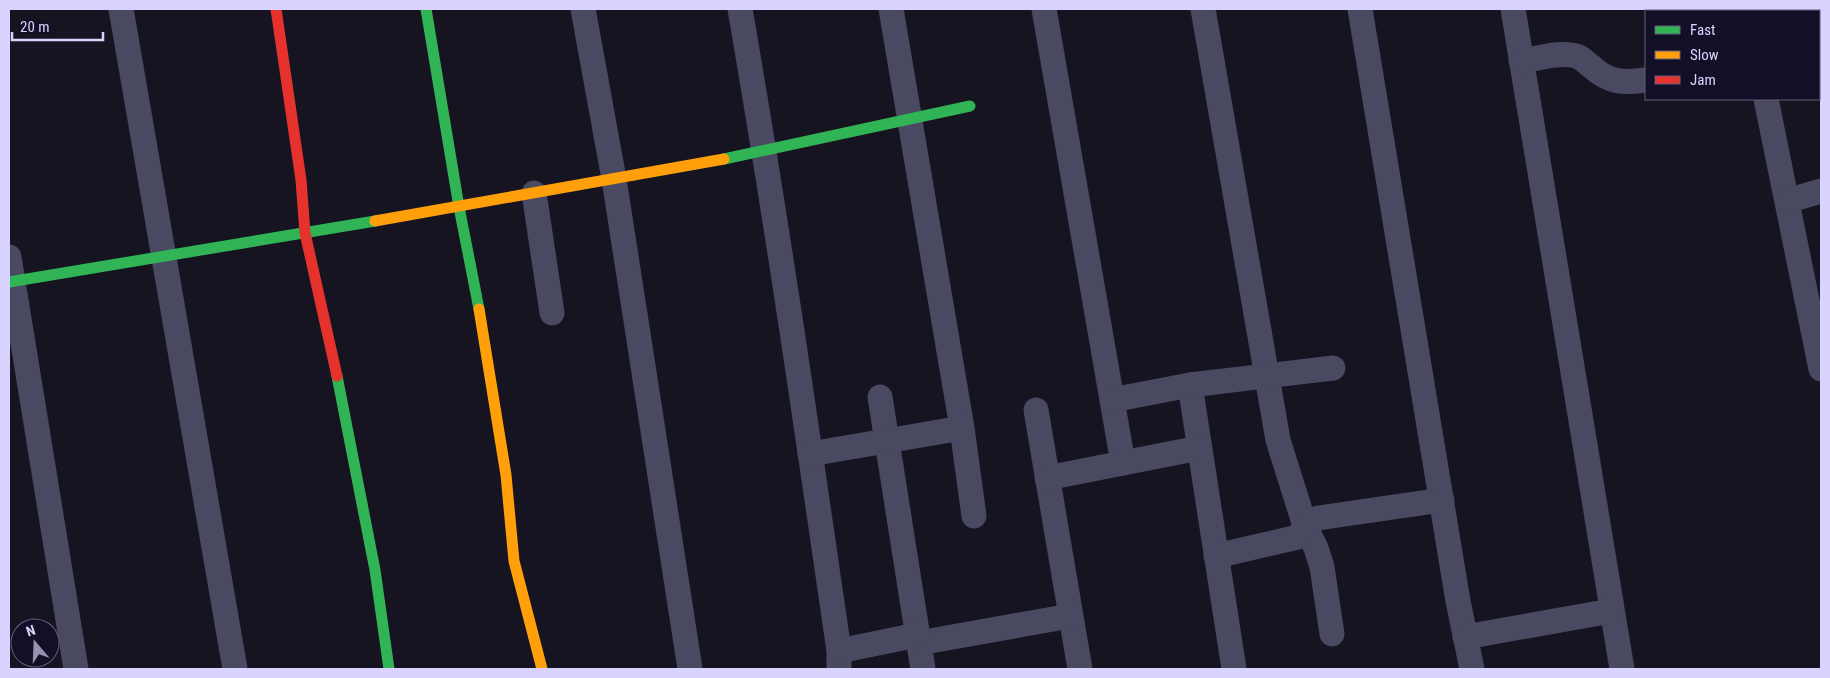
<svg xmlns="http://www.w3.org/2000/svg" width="1830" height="678" viewBox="0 0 1830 678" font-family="'Roboto Condensed',sans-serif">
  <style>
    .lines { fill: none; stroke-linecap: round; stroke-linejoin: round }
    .street { stroke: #4a4962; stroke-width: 25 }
    .fast { stroke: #30b455; stroke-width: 11 }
    .slow { stroke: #ff9f0a; stroke-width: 11 }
    .jam { stroke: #e5322d; stroke-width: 11 }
  </style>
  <rect width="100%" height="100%" fill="#161421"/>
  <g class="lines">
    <g class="street">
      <polyline points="121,9 235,669"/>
      <polyline points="583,9 614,179 690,669"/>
      <path d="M740,9C777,222 808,437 839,651V669"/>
      <polyline points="891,9 962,428 974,516"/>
      <polyline points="1044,9 1123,463"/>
      <polyline points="1203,9 1278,440 1305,526 1316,548 1322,567 1332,634"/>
      <polyline points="1360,9 1458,601 1472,669"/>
      <polyline points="1513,9 1622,669"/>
      <polyline points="1748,9 1748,11"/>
      <path d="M1521,61C1537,59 1560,51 1576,56C1583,58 1586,63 1592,67C1609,83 1624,83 1646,80"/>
      <polyline points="1766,99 1821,369"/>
      <polyline points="534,193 552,313"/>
      <polyline points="1787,201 1821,191"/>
      <polyline points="9,257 76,669"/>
      <polyline points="1190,385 1234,669"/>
      <polyline points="880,397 923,669"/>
      <polyline points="1112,400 1190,385 1333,368"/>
      <polyline points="1036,410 1080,669"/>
      <polyline points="810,454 962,428"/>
      <polyline points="1047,478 1199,448"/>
      <polyline points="1216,556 1298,537 1308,522 1318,518 1442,500"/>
      <polyline points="1465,637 1611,611"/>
      <polyline points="919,643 1070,616"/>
      <polyline points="839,651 917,635"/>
    </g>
    <g class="fast">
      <polyline points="426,9 459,207 479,309"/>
      <polyline points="724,159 970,106"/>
      <polyline points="9,282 375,221"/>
      <polyline points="337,376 375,570 389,669"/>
    </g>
    <g class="slow">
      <polyline points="375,221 724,159"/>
      <polyline points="479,309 506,475 514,561 542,669"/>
    </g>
    <polyline class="jam" points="276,9 301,180 305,233 337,376"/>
  </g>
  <rect width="1830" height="678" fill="none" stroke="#d9d4ff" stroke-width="20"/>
  <rect x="1645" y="10" width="175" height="90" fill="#130f26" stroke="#625e7d"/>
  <rect x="1655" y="26" width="25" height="8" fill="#30b455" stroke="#625e7d"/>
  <text x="1690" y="35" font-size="15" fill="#d9d4ff">Fast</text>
  <rect x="1655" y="51" width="25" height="8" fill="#ff9f0a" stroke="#625e7d"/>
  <text x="1690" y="60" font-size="15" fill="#d9d4ff">Slow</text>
  <rect x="1655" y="76" width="25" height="8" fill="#e5322d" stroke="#625e7d"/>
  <text x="1690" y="85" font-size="15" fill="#d9d4ff">Jam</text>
  <g transform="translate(35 643) rotate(341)"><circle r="24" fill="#130f26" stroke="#625e7d"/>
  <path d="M0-4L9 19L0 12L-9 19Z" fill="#9591b1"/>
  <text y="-8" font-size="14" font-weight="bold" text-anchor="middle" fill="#d9d4ff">N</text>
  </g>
  <path d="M12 32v8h91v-8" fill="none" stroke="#d9d4ff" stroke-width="2.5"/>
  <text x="20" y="32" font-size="15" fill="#d9d4ff" stroke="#130f26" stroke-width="4" paint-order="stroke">20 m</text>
</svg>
